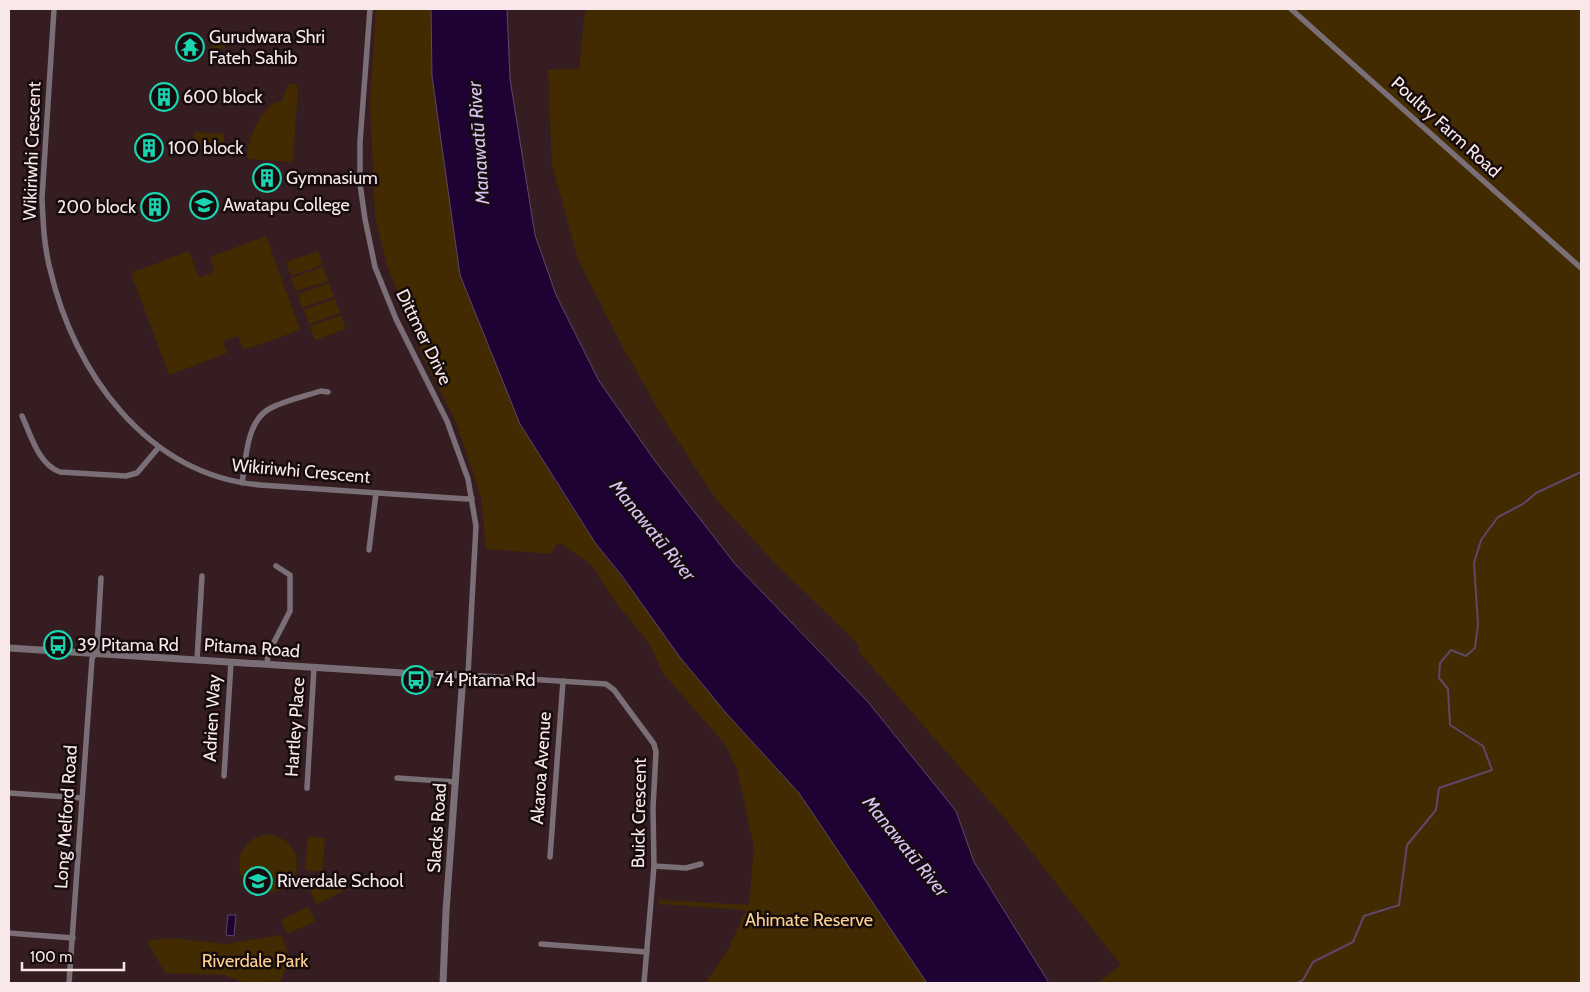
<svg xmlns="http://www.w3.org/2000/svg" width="1590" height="992" viewBox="0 0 1590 992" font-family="Cabin,sans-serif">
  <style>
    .green { fill: #422b00 }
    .water { fill: #1d0233; stroke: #5f476a }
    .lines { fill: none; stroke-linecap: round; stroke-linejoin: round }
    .stream { stroke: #5f476a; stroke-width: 2 }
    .minor { stroke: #7a6f77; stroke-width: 5.5 }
    .tertiary { stroke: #7a6f77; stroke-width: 7 }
    .labels { text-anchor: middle; stroke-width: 5; stroke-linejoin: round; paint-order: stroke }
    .poi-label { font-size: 18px; fill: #f9e8e9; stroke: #160b0d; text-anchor: start }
    .street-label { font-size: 18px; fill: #f9e8e9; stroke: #160b0d }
    .park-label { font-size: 18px; fill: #fed08e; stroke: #160b0d }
    .water-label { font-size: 19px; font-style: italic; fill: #d9c3f5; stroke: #160b0d }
  </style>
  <rect width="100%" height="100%" fill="#361d21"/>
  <g class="green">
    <polygon points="376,9 431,9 432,76 460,275 555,482 596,544 726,713 799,793 927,983 705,983 727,952 746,910 659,904 659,900 749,905 754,847 737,769 725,744 662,672 651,646 617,604 592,565 561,544 557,544 551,554 486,549 481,497 456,422 424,359 387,265 375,217 370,101"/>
    <polygon points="585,9 1581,9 1581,983 1098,983 1121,965 1007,821 859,652 859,645 771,559 716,499 665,421 621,344 578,259 552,165 548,70 579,69"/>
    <polygon points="224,35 225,49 212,49 211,36"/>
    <path d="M290,84H296L298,88L293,160L289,162L248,159C245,144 260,110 274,103C277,102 279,102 282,101L286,89Z"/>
    <polygon points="194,132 224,134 223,151 193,149"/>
    <polygon points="266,236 300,330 244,350 238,336 223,341 227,353 169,375 131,273 189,251 199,278 215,271 210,257"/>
    <polygon points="318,251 322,265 291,276 286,262"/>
    <polygon points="323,267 328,281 296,291 291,278"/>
    <polygon points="329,283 334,297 302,308 298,294"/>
    <polygon points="335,299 340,313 309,324 304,310"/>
    <polygon points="341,315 346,329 315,340 310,326"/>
    <circle cx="268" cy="864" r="29"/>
    <polygon points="308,836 325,838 322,872 305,870"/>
    <polygon points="338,877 344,891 316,904 310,890"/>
    <polygon points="308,907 315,921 287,934 281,920"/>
    <path d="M281,935C291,958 289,961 279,983L271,981L262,983H246L224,975L165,973L147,941L171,938L226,944Z"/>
  </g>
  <g class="water">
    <polygon points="431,9 507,9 510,79 535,235 556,295 599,381 655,461 735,564 868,702 956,811 974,862 1049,983 927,983 799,793 726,713 679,656 622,576 596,544 520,424 460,275 432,76"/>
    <polygon points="228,915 236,915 234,936 226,935"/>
  </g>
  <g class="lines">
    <polyline class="stream" points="1297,983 1303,980 1313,962 1353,942 1364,916 1399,905 1407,845 1436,810 1439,788 1492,770 1483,746 1450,725 1448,689 1439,678 1440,663 1451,650 1466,656 1475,648 1478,624 1474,563 1481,540 1498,517 1523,504 1536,493 1581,472"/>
    <g class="minor">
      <path d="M54,9L42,198C43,222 44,246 50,269C74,373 147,475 260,485L467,499L472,498"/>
      <polyline points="370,9 360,142 360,184 365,219 375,267 396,319 447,421 468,479 476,526 468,675"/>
      <polyline points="1291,9 1581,268"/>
      <path d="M22,416C31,435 38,464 60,472L126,476L137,473L159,447"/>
      <path d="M242,483C246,460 246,422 269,409C283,401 306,396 321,391L328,392"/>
      <polyline points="369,550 376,493"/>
      <polyline points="197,660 202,576"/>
      <polyline points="267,664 268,654 290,611 290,575 276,566"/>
      <polyline points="465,675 606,684 614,690 654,744 656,752 653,808 654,866 644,983"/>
      <polyline points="224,776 231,662"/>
      <polyline points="397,778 456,782"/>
      <polyline points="307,788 314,667"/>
      <polyline points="9,793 82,798"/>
      <polyline points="550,857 563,681"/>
      <polyline points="654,866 686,868 701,864"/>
      <polyline points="9,933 73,938"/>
      <polyline points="541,944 647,952"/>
      <polyline points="69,983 92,659 97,648 101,578"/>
    </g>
    <polyline class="tertiary" points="9,648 403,673 463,675 446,911 443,983"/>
  </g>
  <defs>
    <symbol id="temple-ring" viewBox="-11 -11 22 22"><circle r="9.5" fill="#160b0d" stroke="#1bd5b1" stroke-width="1.5"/><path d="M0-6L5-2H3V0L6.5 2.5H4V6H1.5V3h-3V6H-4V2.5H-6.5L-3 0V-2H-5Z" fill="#1bd5b1"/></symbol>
    <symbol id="building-ring" viewBox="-11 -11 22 22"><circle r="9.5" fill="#160b0d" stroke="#1bd5b1" stroke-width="1.5"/><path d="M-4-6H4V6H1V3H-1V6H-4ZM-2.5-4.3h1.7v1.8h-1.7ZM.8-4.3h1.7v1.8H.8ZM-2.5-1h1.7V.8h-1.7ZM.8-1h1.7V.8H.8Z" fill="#1bd5b1"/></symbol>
    <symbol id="school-ring" viewBox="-11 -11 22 22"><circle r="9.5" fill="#160b0d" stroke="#1bd5b1" stroke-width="1.5"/><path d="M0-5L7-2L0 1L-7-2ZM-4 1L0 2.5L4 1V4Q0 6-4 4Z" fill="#1bd5b1"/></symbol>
    <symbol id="bus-ring" viewBox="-11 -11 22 22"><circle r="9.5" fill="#160b0d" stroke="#1bd5b1" stroke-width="1.5"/><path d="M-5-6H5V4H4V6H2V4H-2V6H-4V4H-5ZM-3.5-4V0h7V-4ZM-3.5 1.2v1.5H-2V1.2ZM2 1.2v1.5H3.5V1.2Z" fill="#1bd5b1"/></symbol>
  </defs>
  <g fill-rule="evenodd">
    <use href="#temple-ring" x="174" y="31" width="32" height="32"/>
    <use href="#building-ring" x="148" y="81" width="32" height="32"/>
    <use href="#building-ring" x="133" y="132" width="32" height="32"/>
    <use href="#building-ring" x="251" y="162" width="32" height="32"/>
    <use href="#school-ring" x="188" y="189" width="32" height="32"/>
    <use href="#building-ring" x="139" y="191" width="32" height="32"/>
    <use href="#bus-ring" x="42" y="629" width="32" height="32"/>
    <use href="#bus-ring" x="400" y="664" width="32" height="32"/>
    <use href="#school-ring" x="242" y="865" width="32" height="32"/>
  </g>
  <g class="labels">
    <g class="poi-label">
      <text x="209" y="43">Gurudwara Shri<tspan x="209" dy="21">Fateh Sahib</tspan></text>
      <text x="183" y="103">600 block</text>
      <text x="168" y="154">100 block</text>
      <text x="286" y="184">Gymnasium</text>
      <text x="223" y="211">Awatapu College</text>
      <text x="136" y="213" text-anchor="end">200 block</text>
      <text x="77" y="651">39 Pitama Rd</text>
      <text x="435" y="686">74 Pitama Rd</text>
      <text x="277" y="887">Riverdale School</text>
    </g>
    <g class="street-label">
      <text transform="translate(1446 127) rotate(42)" y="6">Poultry Farm Road</text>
      <text transform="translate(32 151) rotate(-88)" y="6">Wikiriwhi Crescent</text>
      <text transform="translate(424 337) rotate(64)" y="6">Dittmer Drive</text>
      <text transform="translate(301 471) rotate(5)" y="6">Wikiriwhi Crescent</text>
      <text transform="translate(252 648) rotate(4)" y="6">Pitama Road</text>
      <text transform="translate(212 718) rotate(-87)" y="6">Adrien Way</text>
      <text transform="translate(295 727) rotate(-86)" y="6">Hartley Place</text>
      <text transform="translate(541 768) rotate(-86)" y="6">Akaroa Avenue</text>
      <text transform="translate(639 813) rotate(-89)" y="6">Buick Crescent</text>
      <text transform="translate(66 817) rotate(-86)" y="6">Long Melford Road</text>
      <text transform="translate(437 828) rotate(-86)" y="6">Slacks Road</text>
    </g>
    <g class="park-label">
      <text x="809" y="926">Ahimate Reserve</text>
      <text x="255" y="967">Riverdale Park</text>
    </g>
    <g class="water-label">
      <text transform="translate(478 143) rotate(-94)" y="7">Manawatū River</text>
      <text transform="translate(653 530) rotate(51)" y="7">Manawatū River</text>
      <text transform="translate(906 846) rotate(51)" y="7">Manawatū River</text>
    </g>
  </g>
  <rect width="1590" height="992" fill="none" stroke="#f9e8e9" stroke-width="20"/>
  <path d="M22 962v8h102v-8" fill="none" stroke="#f9e8e9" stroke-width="2.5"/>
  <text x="30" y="962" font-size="15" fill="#f9e8e9" stroke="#160b0d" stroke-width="4" paint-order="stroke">100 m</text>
</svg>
